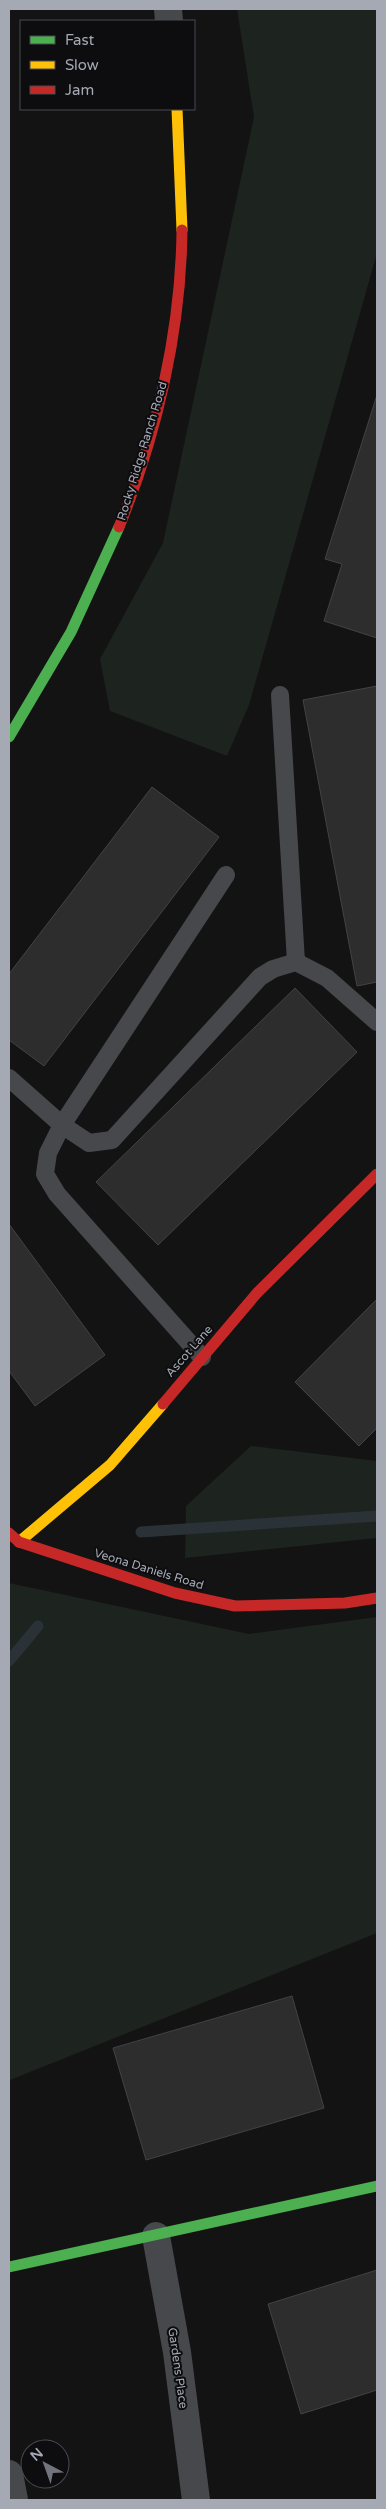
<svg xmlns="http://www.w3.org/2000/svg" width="386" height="2509" viewBox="0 0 386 2509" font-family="'Varela Round',sans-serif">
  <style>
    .green { fill: #1d231e }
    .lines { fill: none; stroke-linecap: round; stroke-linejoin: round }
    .stream { stroke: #2a3238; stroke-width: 11 }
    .building { fill: #2d2d2e; stroke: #424346 }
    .lane { stroke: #47484c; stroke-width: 18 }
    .street { stroke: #47484c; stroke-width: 28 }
    .fast { stroke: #4caf50; stroke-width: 11 }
    .slow { stroke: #ffc107; stroke-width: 11 }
    .jam { stroke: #c62828; stroke-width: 11 }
    .labels { text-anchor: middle; stroke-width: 4; stroke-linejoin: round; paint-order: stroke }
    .street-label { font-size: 12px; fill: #a4a9b4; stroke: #0d0d0f }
  </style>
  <rect width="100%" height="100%" fill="#131313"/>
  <g class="green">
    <polygon points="237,9 377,9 377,253 249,705 227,756 110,711 100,659 163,543 254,117"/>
    <polygon points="251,1446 377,1461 377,1538 185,1558 186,1506"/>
    <polygon points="9,1583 249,1634 377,1617 377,1933 10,2080"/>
  </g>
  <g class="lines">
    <g class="stream">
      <polyline points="141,1532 377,1516"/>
      <polyline points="9,1661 38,1626"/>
    </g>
  </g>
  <g class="building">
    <polygon points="377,395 377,638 324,621 342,564 325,559"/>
    <polygon points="377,686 377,982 357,986 303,700"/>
    <polygon points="152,787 219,837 44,1066 9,1040 9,974"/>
    <polygon points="295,988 357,1052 158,1245 96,1182"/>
    <polygon points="9,1224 105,1355 35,1406 9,1371"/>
    <polygon points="377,1299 377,1428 359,1446 295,1382"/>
    <polygon points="292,1996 324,2108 146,2160 113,2048"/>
    <polygon points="377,2270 377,2390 301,2414 268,2304"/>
  </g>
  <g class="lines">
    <g class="lane">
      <polyline points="280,695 296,962"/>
      <polyline points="9,1078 62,1125 89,1143 112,1140 260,977 273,969 296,962 327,978 377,1022"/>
      <polyline points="202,1357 57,1194 45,1174 48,1153 62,1125 226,875"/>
    </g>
    <g class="street">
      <polyline points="168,9 169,21"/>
      <polyline points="156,2236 177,2352 196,2500"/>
      <polyline points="9,2474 14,2500"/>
    </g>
    <g class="fast">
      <polyline points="9,737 71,632 119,527"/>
      <polyline points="9,2267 377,2186"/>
    </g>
    <g class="slow">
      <polyline points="177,109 182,230"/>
      <polyline points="19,1542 110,1465 163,1404"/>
    </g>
    <g class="jam">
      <path d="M119,527C157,435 181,330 182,230"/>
      <polyline points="163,1404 257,1293 377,1174"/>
      <polyline points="9,1533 19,1542 175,1593 235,1606 345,1603 377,1598"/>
    </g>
  </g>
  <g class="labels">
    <g class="street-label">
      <text transform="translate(142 451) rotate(-73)" y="4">Rocky Ridge Ranch Road</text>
      <text transform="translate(189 1351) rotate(-49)" y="4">Ascot Lane</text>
      <text transform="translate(149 1569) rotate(17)" y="4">Veona Daniels Road</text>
      <text transform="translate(178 2368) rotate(82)" y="4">Gardens Place</text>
    </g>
  </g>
  <rect width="386" height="2509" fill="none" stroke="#a4a9b4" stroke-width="20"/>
  <rect x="20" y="20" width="175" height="90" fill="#0d0d0f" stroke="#494b51"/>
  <rect x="30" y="36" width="25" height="8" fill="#4caf50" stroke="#494b51"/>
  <text x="65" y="45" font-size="15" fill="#a4a9b4">Fast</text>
  <rect x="30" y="61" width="25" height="8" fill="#ffc107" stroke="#494b51"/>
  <text x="65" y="70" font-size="15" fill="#a4a9b4">Slow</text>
  <rect x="30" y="86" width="25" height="8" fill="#c62828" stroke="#494b51"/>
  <text x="65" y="95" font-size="15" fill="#a4a9b4">Jam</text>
  <g transform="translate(45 2464) rotate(319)"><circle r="24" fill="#0d0d0f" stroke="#494b51"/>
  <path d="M0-4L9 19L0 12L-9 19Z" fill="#71747c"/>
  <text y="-8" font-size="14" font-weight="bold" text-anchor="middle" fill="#a4a9b4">N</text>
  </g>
</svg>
